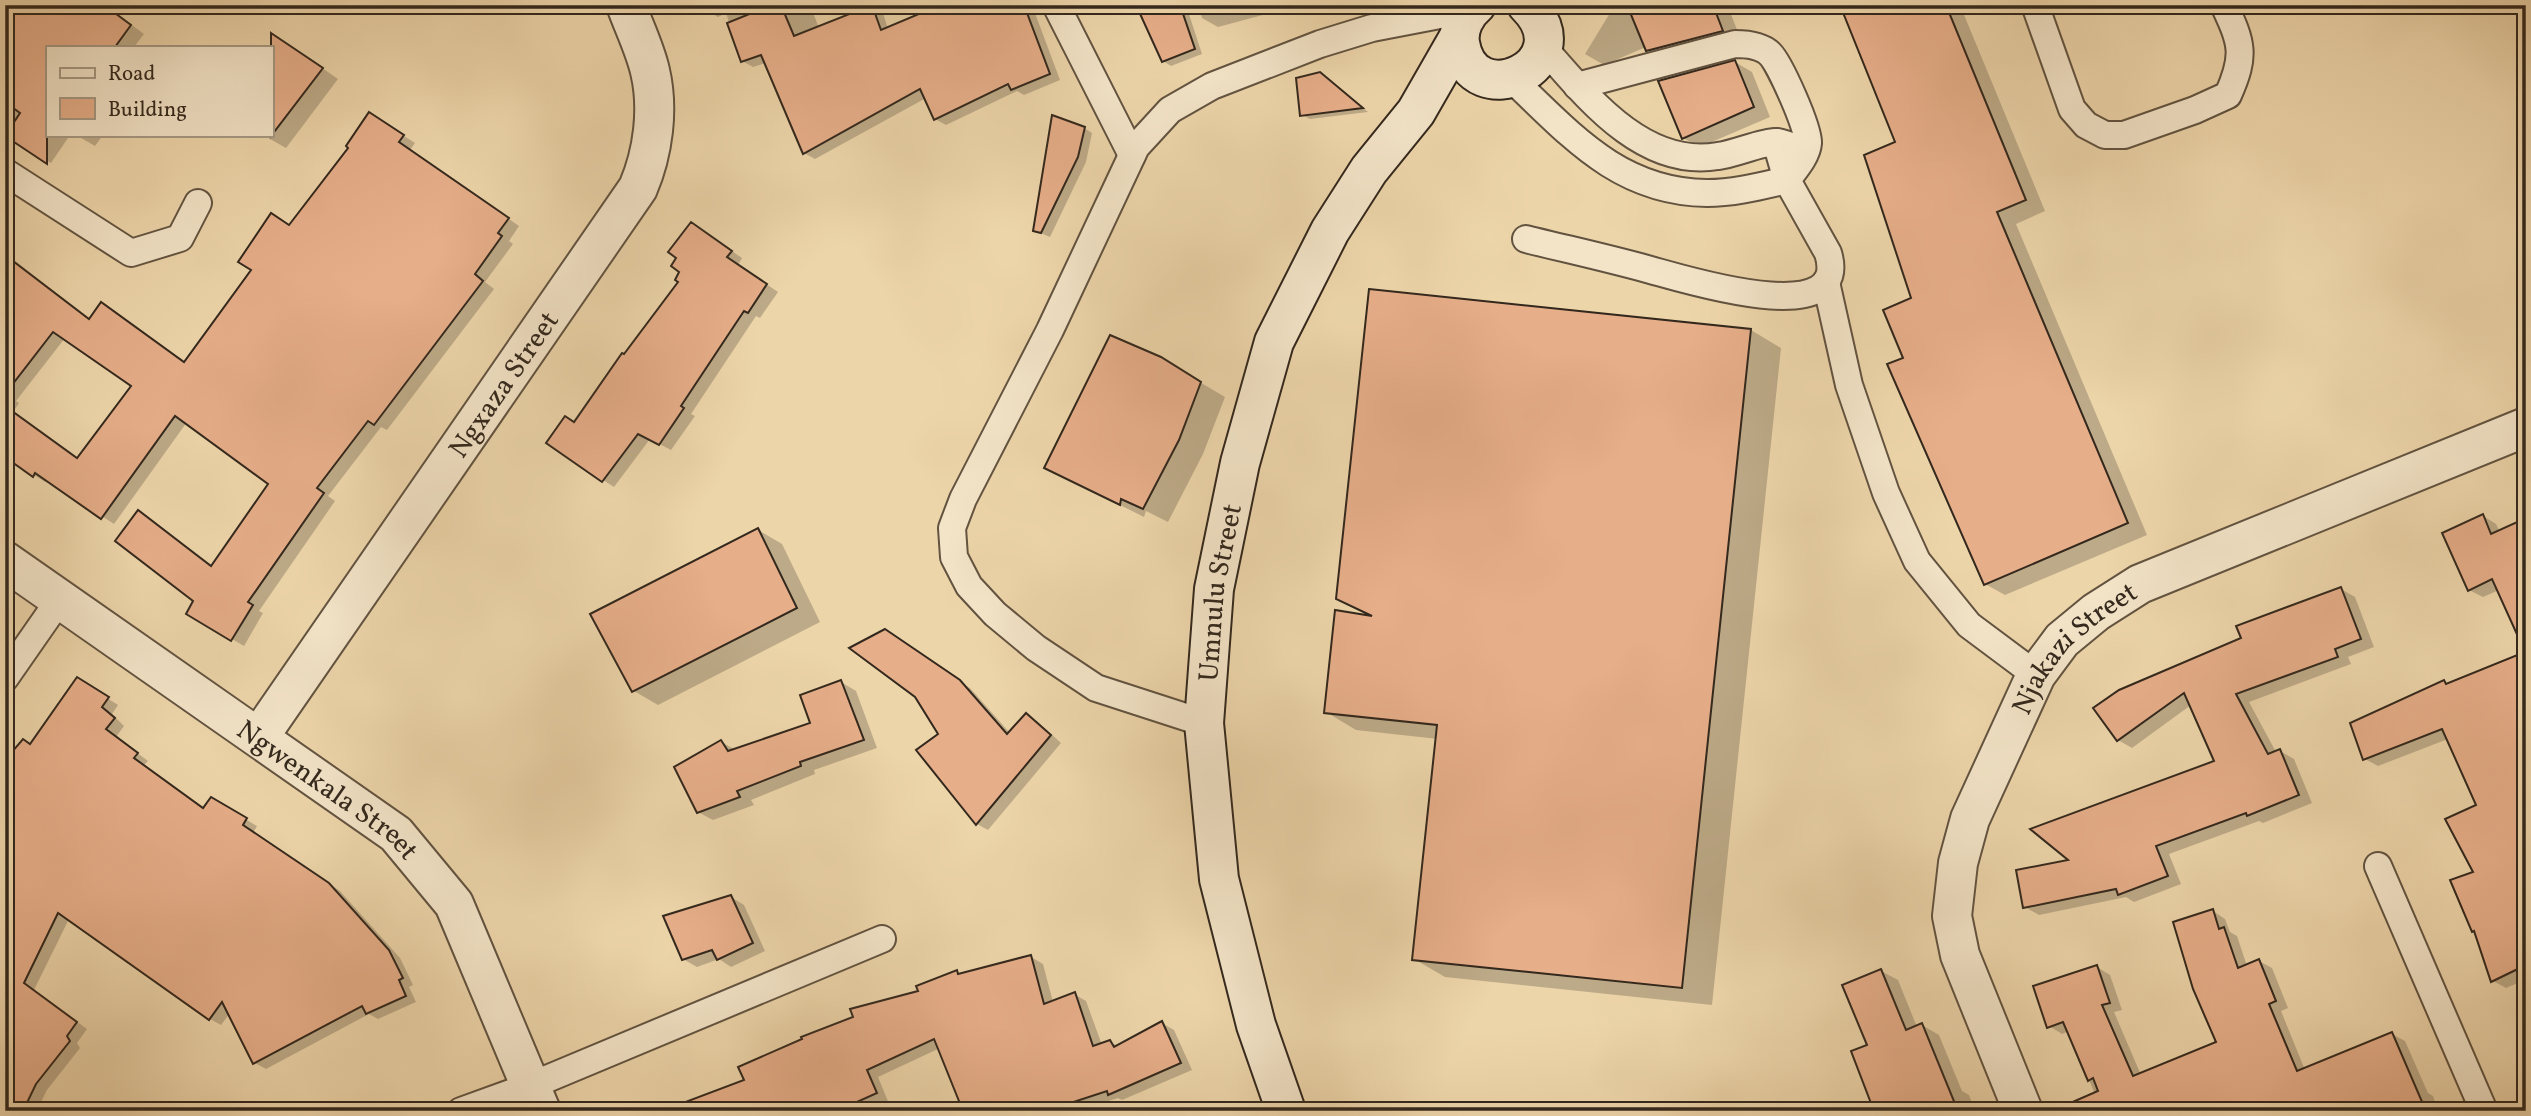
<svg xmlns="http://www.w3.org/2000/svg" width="2531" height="1116" viewBox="0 0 2531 1116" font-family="Vollkorn,serif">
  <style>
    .shadow { fill: #0003; fill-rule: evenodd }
    .building { fill: #e6ae89; stroke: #33281d; stroke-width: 2 }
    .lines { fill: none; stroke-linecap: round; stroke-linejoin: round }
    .lane-casing { stroke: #625340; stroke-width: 30 }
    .street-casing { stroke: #625340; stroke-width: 42 }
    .secondary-casing { stroke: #33281d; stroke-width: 42 }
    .lane { stroke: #f3e4c8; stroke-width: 26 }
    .street { stroke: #f3e4c8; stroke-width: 38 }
    .secondary { stroke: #f3e4c8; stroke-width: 38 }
    .labels { text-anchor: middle; stroke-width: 5; stroke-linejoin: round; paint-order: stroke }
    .street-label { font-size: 28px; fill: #33281d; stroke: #f3e4c8 }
  </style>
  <rect width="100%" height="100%" fill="#edd5aa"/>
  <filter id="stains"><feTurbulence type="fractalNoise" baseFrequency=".00286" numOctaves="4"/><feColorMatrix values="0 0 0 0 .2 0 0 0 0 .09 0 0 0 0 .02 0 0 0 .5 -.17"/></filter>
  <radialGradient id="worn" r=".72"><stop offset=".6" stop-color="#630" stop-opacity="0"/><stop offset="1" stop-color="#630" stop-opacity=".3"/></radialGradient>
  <g class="shadow">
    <polygon points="5,5 119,5 114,12 144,34 134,47 47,47 47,135 70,135 51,163 37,155 13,126 5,120"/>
    <polygon points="705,5 810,5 819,28 872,7 883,13 888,29 945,5 1032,5 1060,80 1024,95 1017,91 946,125 935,119 926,98 815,159 804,153 766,63 753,67 742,61 726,13 718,17 707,11"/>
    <polygon points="1157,5 1186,5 1202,54 1171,66 1163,61"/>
    <polygon points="1198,5 1306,5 1293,11 1289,8 1218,27 1202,18"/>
    <polygon points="1619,5 1738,5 1733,7 1734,11 1730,12 1742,42 1667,62 1646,47 1604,65 1585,54 1613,8"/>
    <polygon points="1827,5 1960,5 2045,211 2016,224 2147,535 2005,595 1985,584 1905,359 1914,299 1898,143 1847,17"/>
    <polygon points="299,52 338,79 286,148 263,135 271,135"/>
    <polygon points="1735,62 1752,72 1770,117 1700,147 1683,138"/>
    <polygon points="1328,79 1368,112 1310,119 1302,115"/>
    <path d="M382,122L415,143L410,150L519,226L509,241L513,244L485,282L494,289L387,430L381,427L328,496L335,501L259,611L263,613L244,646L188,613L195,601L139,512L213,566L271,483L187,422L114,524L47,480L45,482L34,475L5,455V253L91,320L113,311L185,363L290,227ZM65,338L134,385L78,459L13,412L19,403L16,401Z"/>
    <polygon points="1084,128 1092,133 1086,162 1050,237 1043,234 1034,230"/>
    <polygon points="76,135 103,135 95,146"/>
    <polygon points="703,231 742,258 738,265 778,292 760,318 756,316 691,414 695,416 671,450 650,439 614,487 603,480 575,424 681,282"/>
    <polygon points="1751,330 1781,348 1712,1005 1445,977 1414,959 1438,739 1356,730 1326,712 1371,617 1338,598"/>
    <polygon points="1186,374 1225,397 1203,454 1168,522 1146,511 1144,517 1046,468"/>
    <polygon points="2483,516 2496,524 2500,532 2499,590 2483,597 2469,590"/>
    <polygon points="758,530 782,544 820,622 658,705 634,691"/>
    <polygon points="2341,589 2355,597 2374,647 2348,657 2351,664 2249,702 2276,752 2280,751 2294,759 2312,803 2263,823 2259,821 2169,854 2181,884 2134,902 2126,897 2039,915 2025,907 2216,762 2191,705 2132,748 2118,740 2243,638"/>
    <polygon points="897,638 971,689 1010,733 1026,715 1037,721 1061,743 988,830 977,824 941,734"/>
    <polygon points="2526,653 2526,1000 2518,983 2506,988 2493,981 2477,933 2473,931 2478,806 2448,739 2378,766 2365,759 2444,682 2449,685"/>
    <polygon points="841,682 856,691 877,748 814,770 815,774 751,800 754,805 713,820 698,812 721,742 736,750 812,724"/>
    <polygon points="88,686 118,705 112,714 124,726 116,737 148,761 144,765 205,809 212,799 257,826 253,833 340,891 400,958 413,985 409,987 416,1002 378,1019 369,1014 266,1069 255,1063 230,1013 221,1025 210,1019 69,919 34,990 87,1029 77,1043 80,1048 47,1090 38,1108 25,1102 11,1111 31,746"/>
    <polygon points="731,897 744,905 765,951 731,967 719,959 697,967 683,959"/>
    <polygon points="2213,911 2225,919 2230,932 2237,936 2247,966 2259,961 2272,968 2288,1008 2281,1011 2305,1070 2392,1034 2405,1041 2428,1093 2433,1096 2438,1111 2102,1111 2069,1031 2062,1034 2049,1026 2097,967 2110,975 2122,1010 2114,1012 2141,1075 2219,1043"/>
    <polygon points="1031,957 1043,964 1053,1002 1074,994 1086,1001 1102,1045 1110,1042 1118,1046 1162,1023 1174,1030 1192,1070 1122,1100 1118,1098 1077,1111 958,1111 964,1108 940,1048 878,1077 892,1111 717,1111 746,1081 957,972 962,975"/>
    <polygon points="1881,971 1898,980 1917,1027 1922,1025 1939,1035 1962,1091 1969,1095 1975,1111 1876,1111 1869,1046"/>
  </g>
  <g class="building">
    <polygon points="5,5 104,5 131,25 115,47 47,47 47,164 5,136 20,113 5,102"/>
    <polygon points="772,5 781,5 794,36 872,5 881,30 940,5 1024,5 1050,74 1011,90 1008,84 934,120 920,89 803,154 761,55 741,62 727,23"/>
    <polygon points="1136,5 1180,5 1195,49 1162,62"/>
    <polygon points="1627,5 1713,5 1723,31 1646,51"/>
    <polygon points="1840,5 1946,5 2026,200 1997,212 2128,523 1984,585 1887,364 1903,358 1883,310 1911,298 1864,155 1895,142"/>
    <polygon points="271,33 323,68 271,136"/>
    <polygon points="1735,60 1754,107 1682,139 1658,81"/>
    <polygon points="1320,72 1363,108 1300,116 1296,78"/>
    <polygon points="369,112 404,135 399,142 509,218 498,233 502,236 475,274 483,281 374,425 368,421 317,488 324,493 248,602 253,605 231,641 186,614 193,601 115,541 138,510 211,566 268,484 175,416 101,519 35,473 33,477 5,457 5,406 77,458 131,386 53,332 5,394 5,255 89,319 101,302 184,362 251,270 238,262 271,213 289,225 348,148 346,146"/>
    <polygon points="1052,115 1085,127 1078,157 1041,233 1033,231"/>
    <polygon points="691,222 732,251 727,257 767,284 748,313 744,311 681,406 684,408 659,445 638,434 602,482 546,443 565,416 574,422 622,353 624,354 678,282 675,280 679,272 671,266 676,258 668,252"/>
    <polygon points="1369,289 1751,329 1682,988 1412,960 1437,725 1324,713 1335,610 1372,616 1336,599"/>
    <polygon points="1110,335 1161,357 1201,382 1179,440 1143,509 1121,499 1120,505 1044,468"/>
    <polygon points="2483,514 2491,534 2526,518 2526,965 2491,982 2474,931 2472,932 2450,880 2473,872 2445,819 2476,805 2442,729 2363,760 2350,723 2444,680 2446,684 2525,652 2492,579 2468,591 2442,533"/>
    <polygon points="758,528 797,608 632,692 590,614"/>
    <polygon points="2341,587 2361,639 2335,649 2338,657 2236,694 2268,754 2280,749 2299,795 2247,816 2246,813 2156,846 2168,876 2118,895 2116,889 2023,908 2016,870 2068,860 2030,829 2214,761 2184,693 2117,741 2093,708 2119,690 2241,638 2236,626"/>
    <polygon points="885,629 960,680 1007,734 1026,713 1051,735 976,825 916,750 938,734 915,697 849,648"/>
    <polygon points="77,677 109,697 102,707 115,718 106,729 138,753 134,758 203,808 211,797 247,818 243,825 329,883 389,950 403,978 399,980 406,996 366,1014 362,1006 253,1064 222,1002 209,1020 58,913 24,983 77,1022 67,1036 70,1041 36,1084 23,1111 5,1111 5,760 23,739 30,744"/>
    <polygon points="841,680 864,740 800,762 801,766 737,791 740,797 697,813 674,767 721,740 728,751 810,723 800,695"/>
    <polygon points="731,895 753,943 717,960 712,950 682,960 663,916"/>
    <polygon points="2213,909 2219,929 2224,927 2238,968 2259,959 2276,1001 2269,1004 2297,1071 2392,1032 2426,1111 2052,1111 2098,1091 2093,1078 2088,1081 2063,1022 2047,1028 2033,986 2097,965 2110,1003 2102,1005 2133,1076 2216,1042 2193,989 2173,922"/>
    <polygon points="1031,955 1044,1004 1075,992 1093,1046 1110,1040 1114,1047 1162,1021 1181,1063 1108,1095 1107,1091 1046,1111 963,1111 934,1039 867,1070 877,1093 837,1111 673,1111 672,1107 744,1080 738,1067 802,1039 801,1037 853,1017 850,1009 918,991 916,986 957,970 958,974"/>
    <polygon points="1881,969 1906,1030 1922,1023 1958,1111 1874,1111 1851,1051 1867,1045 1842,985"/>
  </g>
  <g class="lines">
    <defs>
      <g id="lane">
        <polyline points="1056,5 1132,155"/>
        <path d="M2035,5L2072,109L2086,125L2105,135H2124L2195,110L2228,95C2246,55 2242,43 2224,5"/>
        <path d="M1543,47C1587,97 1643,169 1718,156C1735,154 1761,142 1776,142C1781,142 1787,145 1792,146"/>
        <path d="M1512,79C1571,135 1619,192 1707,193C1734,193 1761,186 1787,180C1795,169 1807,156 1808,143C1809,129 1780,64 1770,54C1761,45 1746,44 1735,44L1577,86"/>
        <polyline points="5,172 131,253 180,238 198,203"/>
        <path d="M1526,239C1566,249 1607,258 1647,269C1678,277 1853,334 1828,253L1787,180L1776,142"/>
        <polyline points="1826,282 1849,385 1886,493 1917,561 1969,625 2036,675"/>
        <polyline points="5,678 60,599"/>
        <polyline points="1204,723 1096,688 1036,648 995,614 969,586 954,557 952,528 963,499 1050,330 1136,147 1170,110 1212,86 1320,44 1372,28 1471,9"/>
        <polyline points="2378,866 2484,1111"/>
        <polyline points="461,1111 530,1086 882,939"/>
      </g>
      <g id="street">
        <path id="s1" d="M5,561L396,834L454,904L541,1111"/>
        <path id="s2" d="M259,737L638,188C653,153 659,109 650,71C645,49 634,27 626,5"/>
        <path id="s3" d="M2023,1111L1960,955L1952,916L1958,863L1970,819L2036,675L2062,640L2096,612L2140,584L2526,427"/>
      </g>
      <g id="secondary">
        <path d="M1476,5C1465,14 1458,29 1460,43C1472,118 1586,64 1527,5"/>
        <path id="s4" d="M1286,1111L1256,1025L1219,879L1204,723L1214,589L1240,463L1274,342L1330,231L1369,170L1416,112L1459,37"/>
      </g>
    </defs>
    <use href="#lane" class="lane-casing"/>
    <use href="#street" class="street-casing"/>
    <use href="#secondary" class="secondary-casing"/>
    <use href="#lane" class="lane"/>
    <use href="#street" class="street"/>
    <use href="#secondary" class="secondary"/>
  </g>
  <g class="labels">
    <g class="street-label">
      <text dy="10" stroke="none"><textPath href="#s2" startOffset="429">Ngxaza Street</textPath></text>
      <text dy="10" stroke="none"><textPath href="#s4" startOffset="530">Umnulu Street</textPath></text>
      <text dy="10" stroke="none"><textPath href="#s3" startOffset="511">Njakazi Street</textPath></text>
      <text dy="10" stroke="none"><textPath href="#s1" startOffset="396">Ngwenkala Street</textPath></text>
    </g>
  </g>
  <rect width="2531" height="1116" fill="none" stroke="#edd5aa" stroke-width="28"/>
  <rect x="7" y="7" width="2517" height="1102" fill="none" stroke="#33281d" stroke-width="3.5"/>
  <rect x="14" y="14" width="2503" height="1088" fill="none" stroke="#33281d" stroke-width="2"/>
  <rect x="46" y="46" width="228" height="91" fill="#f3e4c8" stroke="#a69984" stroke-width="2"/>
  <rect x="60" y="68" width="35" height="10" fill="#f3e4c8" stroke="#a69984" stroke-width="2"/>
  <text x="108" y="80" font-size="21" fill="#33281d">Road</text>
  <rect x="60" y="98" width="35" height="21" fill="#e6ae89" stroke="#a69984" stroke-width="2"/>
  <text x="108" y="116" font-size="21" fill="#33281d">Building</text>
  <rect width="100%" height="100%" filter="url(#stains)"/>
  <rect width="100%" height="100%" fill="url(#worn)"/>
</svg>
